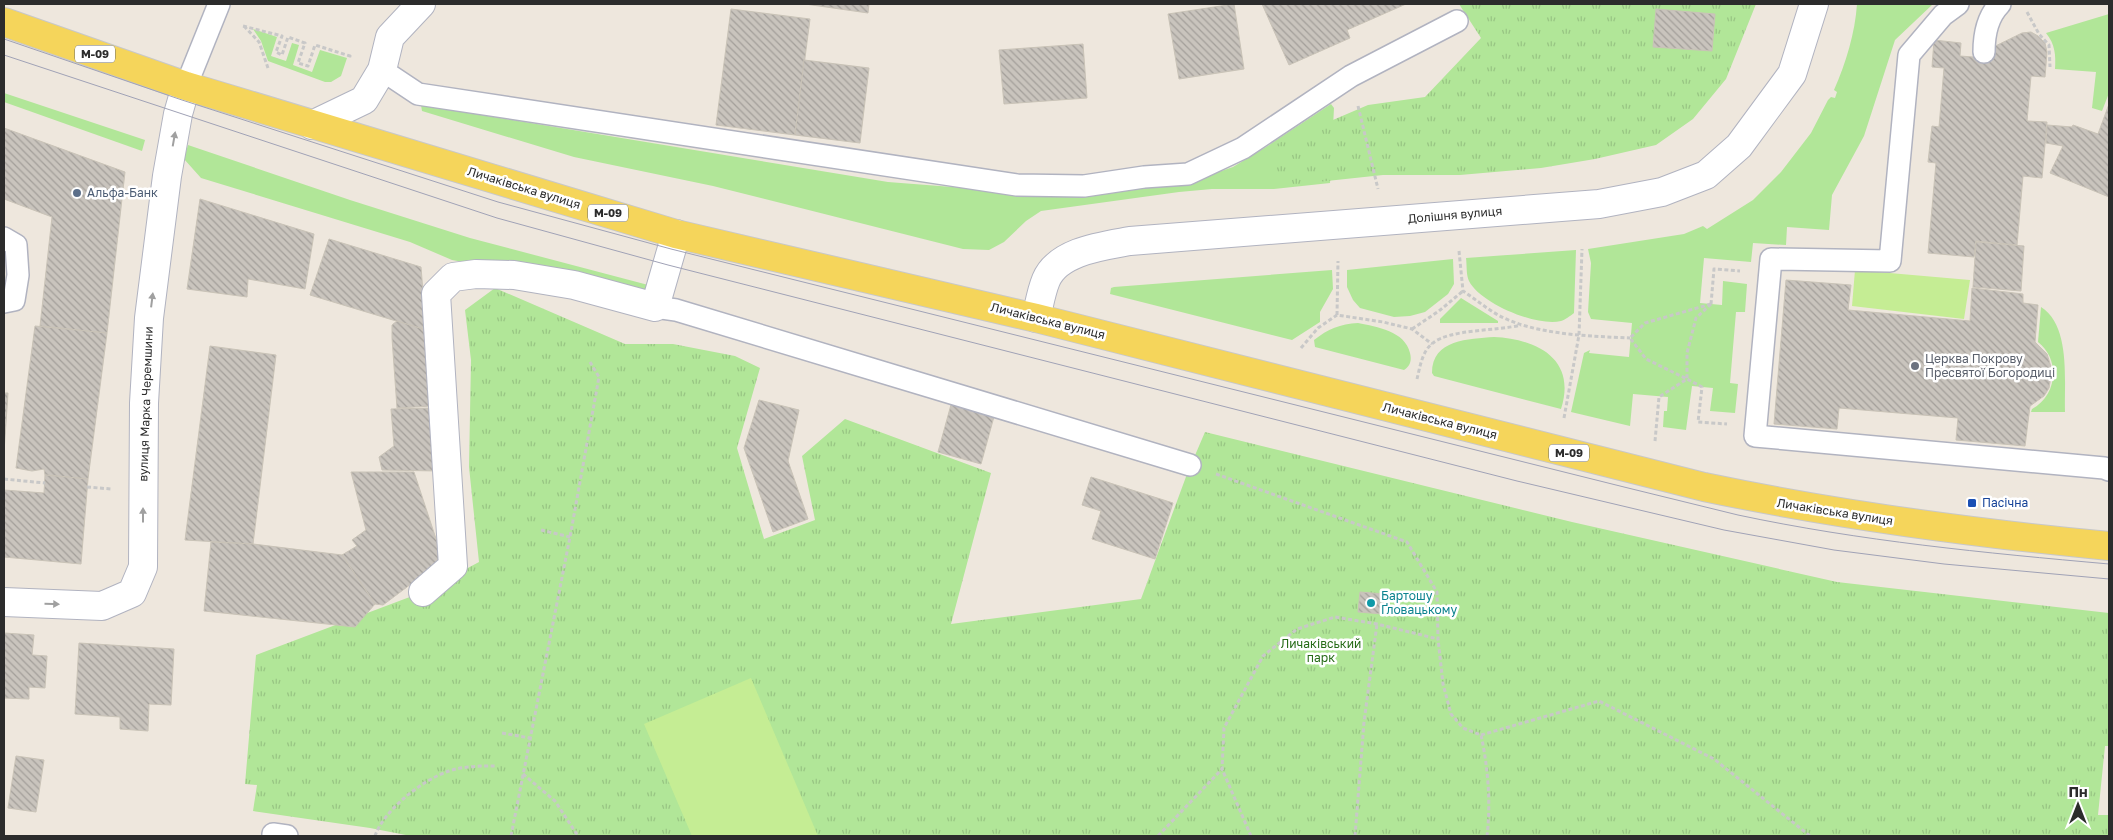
<svg xmlns="http://www.w3.org/2000/svg" width="2113" height="840" viewBox="0 0 2113 840" font-family="'Golos Text',sans-serif">
  <style>
    .grass { fill: #b1e698 }
    .park { fill: url(#park-tufts) }
    .pitch { fill: #c5ed94 }
    .building { fill: url(#building-back-hatch); stroke: #c9c3b7 }
    .lines { fill: none; stroke-linecap: round; stroke-linejoin: round }
    .service-casing { stroke: #b1b3c0; stroke-width: 24 }
    .minor-casing { stroke: #b1b3c0; stroke-width: 30 }
    .tertiary-casing { stroke: #b1b3c0; stroke-width: 30 }
    .primary-casing { stroke: #c8c8c8; stroke-width: 30 }
    .path { stroke: #c8c8c8; stroke-width: 3; stroke-dasharray: 4 2.5; stroke-linecap: butt }
    .service { stroke: #fff; stroke-width: 21 }
    .minor { stroke: #fff; stroke-width: 28 }
    .tertiary { stroke: #fff; stroke-width: 28 }
    .primary { stroke: #f5d55b; stroke-width: 28 }
    .tram { stroke: #a0a2b6; stroke-width: 1 }
    .oneway { fill: #a0a0a0 }
    .service-dot { fill: #5c6f8a; stroke: #fff; stroke-width: 2 }
    .worship-dot { fill: #6b7280; stroke: #fff; stroke-width: 2 }
    .transit-dot { fill: #1a4fb4; stroke: #fff; stroke-width: 2 }
    .culture-dot { fill: #0f9aa8; stroke: #fff; stroke-width: 2 }
    .labels { text-anchor: middle; stroke-width: 5; stroke-linejoin: round; paint-order: stroke }
    .shield { fill: #fff; stroke: #6b6b6b; stroke-width: 1 }
    .shield-label { font-size: 11px; font-weight: bold; fill: #2c2c2c }
    .street-label { font-size: 12px; fill: #2c2c2c; stroke: #fff }
    .service-label { font-size: 12px; fill: #4e5e75; stroke: #fff; text-anchor: start }
    .worship-label { font-size: 12px; fill: #5b616d; stroke: #fff; text-anchor: start }
    .transit-label { font-size: 12px; fill: #164399; stroke: #fff; text-anchor: start }
    .culture-label { font-size: 12px; fill: #0d838f; stroke: #fff; text-anchor: start }
    .park-label { font-size: 12px; fill: #276c18; stroke: #fff }
  </style>
  <defs>
    <pattern id="park-tufts" width="24" height="20" patternUnits="userSpaceOnUse" patternTransform="scale(1.25)"><rect width="24" height="20" fill="#b1e698"/><path d="M3 7l-1-3M5 7V3M7 7l1-3M15 17l-1-3M17 17v-4M19 17l1-3" fill="none" stroke="#98c583"/></pattern>
    <pattern id="building-back-hatch" width="6" height="6" patternUnits="userSpaceOnUse" patternTransform="scale(1.25)"><rect width="6" height="6" fill="#c9c4bd"/><path d="M-1 5l2 2M0 0l6 6M5-1l2 2" fill="none" stroke="#a39f9a"/></pattern>
  </defs>
  <rect width="100%" height="100%" fill="#eee7dd"/>
  <g class="grass">
    <path d="M1857,4H1933L1895,40L1864,136L1832,195L1829,230L1787,227L1786,245L1753,243L1751,262L1704,258L1700,303L1722,305L1723,281L1747,284L1745,312H1736L1730,383L1738,384L1735,413L1710,411L1713,388L1692,386L1686,430L1663,427L1664,411H1667L1668,397L1633,394L1630,426L1571,412L1584,353L1590,350L1589,353L1629,357L1632,323L1591,319L1588,312L1591,263L1588,249L1684,234L1703,226L1707,229L1753,200L1781,172L1811,133L1828,100L1831,97L1835,98L1837,92L1834,90C1846,63 1855,33 1857,4Z"/>
    <path d="M2109,14V93L2102,111L2092,108L2096,72L2055,69C2056,55 2055,44 2046,33Z"/>
    <polygon points="253,29 277,37 271,56 286,61 292,43 299,45 293,65 312,72 320,50 347,58 341,76 331,82 325,82 268,61 261,41"/>
    <polygon points="4,93 145,140 142,151 4,102"/>
    <polygon points="1331,104 1334,108 1330,183 1274,189 1212,189 1179,192 1041,211 1026,221 1004,242 989,250 963,249 713,186 574,157 422,111 421,105 888,182 991,190 1035,196 1201,178 1233,167 1266,147"/>
    <polygon points="188,145 350,200 470,238 652,286 641,294 452,260 410,242 201,178 184,159"/>
    <path d="M1576,250L1574,313C1570,316 1565,320 1561,321C1536,327 1480,303 1469,281C1466,275 1467,265 1466,258Z"/>
    <polygon points="1453,259 1454,284 1448,294 1425,312 1410,316 1394,317 1360,308 1353,300 1347,287 1347,270"/>
    <polygon points="1332,270 1333,289 1320,312 1320,322 1292,340 1110,294 1111,288 1114,287"/>
    <polygon points="1461,298 1498,321 1498,323 1440,323 1440,319"/>
    <path d="M2041,307C2071,326 2064,381 2065,412H2031L2032,409C2057,396 2061,360 2038,342Z"/>
    <path d="M1358,323C1377,327 1405,331 1410,353C1412,361 1410,366 1404,370L1315,347L1314,340C1328,329 1340,324 1358,323Z"/>
    <path d="M1494,337C1537,339 1577,359 1561,409L1434,376L1432,373C1432,339 1469,339 1494,337Z"/>
  </g>
  <g class="park">
    <polygon points="1459,4 1756,4 1726,79 1693,119 1656,145 1595,159 1541,168 1460,175 1383,175 1280,186 1272,146 1368,105 1425,97 1481,38"/>
    <polygon points="495,288 625,344 673,344 735,356 760,368 737,448 764,539 815,520 802,456 845,419 991,473 951,624 1141,599 1187,474 1205,432 1572,522 1837,582 2109,613 2109,746 2105,746 2098,815 2109,815 2109,836 411,836 370,828 253,811 257,785 245,784 256,655 423,592 479,562 469,467 471,360 465,310"/>
  </g>
  <g class="pitch">
    <polygon points="1855,270 1970,280 1964,319 1852,306"/>
    <polygon points="751,678 818,836 692,836 644,724"/>
  </g>
  <g class="building">
    <polygon points="805,4 869,4 868,13"/>
    <polygon points="1234,4 1244,69 1179,79 1168,14"/>
    <polygon points="1262,4 1406,4 1347,30 1350,38 1289,65"/>
    <polygon points="731,9 810,19 795,135 716,125"/>
    <polygon points="1656,9 1715,14 1712,51 1653,47"/>
    <polygon points="2031,32 2038,36 2045,43 2047,52 2045,77 2031,76 2027,121 2047,122 2042,178 2023,176 2017,245 1976,241 1974,257 1928,253 1936,163 1928,162 1932,126 1939,127 1944,68 1932,67 1934,40 1961,43 1960,56 1973,57 2022,33"/>
    <polygon points="1083,44 1087,98 1004,104 999,50"/>
    <polygon points="804,60 869,68 860,143 795,135"/>
    <polygon points="2109,104 2109,197 2050,173 2063,146 2046,143 2047,125 2072,127 2073,125 2098,134"/>
    <polygon points="4,128 125,172 107,333 40,326 52,217 4,199"/>
    <polygon points="200,199 314,234 305,289 248,279 247,297 187,289"/>
    <polygon points="329,239 421,267 426,330 310,295"/>
    <polygon points="1976,242 2024,246 2021,291 1973,287"/>
    <polygon points="1786,280 1851,285 1848,310 1970,321 1972,288 2023,294 2023,303 2038,305 2035,342 2047,354 2052,370 2049,388 2044,396 2030,406 2025,446 1956,440 1958,418 1839,408 1837,429 1774,424"/>
    <polygon points="397,321 426,330 432,406 397,408 392,338 392,325"/>
    <polygon points="35,326 107,333 88,479 45,475 44,469 32,471 16,468"/>
    <polygon points="210,346 276,355 253,544 185,540"/>
    <polygon points="4,393 8,393 4,452"/>
    <polygon points="759,400 799,410 788,461 808,519 773,532 744,448"/>
    <polygon points="952,401 995,413 981,464 938,452"/>
    <polygon points="432,408 438,471 382,470 379,457 394,446 391,409"/>
    <polygon points="351,472 414,472 443,560 383,605 375,604 342,555 357,546 352,540 366,530"/>
    <polygon points="45,475 88,479 81,564 4,557 4,490 44,493"/>
    <polygon points="1091,477 1173,503 1155,559 1092,539 1101,511 1082,505"/>
    <polygon points="211,542 253,544 342,555 375,604 355,627 204,611"/>
    <polygon points="1360,592 1384,594 1382,614 1358,612"/>
    <polygon points="4,633 34,635 32,655 47,656 45,688 29,687 29,699 4,698"/>
    <polygon points="79,643 174,649 171,705 149,704 148,731 120,729 120,717 75,714"/>
    <polygon points="16,756 44,760 36,812 8,808"/>
  </g>
  <g class="lines">
    <defs>
      <g id="service">
        <polyline points="1958,4 1943,15 1909,55 1890,261 1771,259 1755,436 2104,468 2109,470"/>
        <path d="M1984,52C1984,34 1987,17 2000,4"/>
        <polyline points="382,70 418,94 1017,185 1084,186 1144,177 1188,174 1243,148 1351,76 1457,21"/>
        <polyline points="186,86 219,4"/>
        <polyline points="4,238 16,245 18,275 14,300 4,302"/>
        <polyline points="655,307 676,310 1190,465"/>
        <polyline points="273,834 287,836"/>
      </g>
      <g id="minor">
        <polyline points="312,125 364,100 382,70 390,37 421,4"/>
        <path d="M1036,318C1039,306 1041,292 1046,280C1058,251 1103,246 1130,241L1599,204L1662,192L1706,175L1739,146L1792,74L1814,4"/>
        <polyline points="423,592 453,566 436,294 453,277 476,274 514,275 574,285 655,307 676,234"/>
      </g>
      <polyline id="tertiary" points="4,602 102,606 132,593 143,567 144,403 149,318 167,176 178,114 186,86"/>
      <path id="primary" d="M4,22L186,86L676,234L1036,318L1704,487C1838,515 1973,533 2109,546"/>
    </defs>
    <use href="#service" class="service-casing"/>
    <use href="#minor" class="minor-casing"/>
    <use href="#tertiary" class="tertiary-casing"/>
    <use href="#primary" class="primary-casing"/>
    <g class="path">
      <polyline points="2027,12 2039,34 2049,45 2050,67"/>
      <polyline points="243,26 282,36 276,52 282,55 288,37 305,43 298,63 308,66 315,45 350,56 349,59"/>
      <polyline points="244,26 259,42 268,68"/>
      <polyline points="1358,106 1378,189"/>
      <path d="M1459,251L1463,291C1475,299 1486,308 1498,315C1535,335 1589,336 1630,338"/>
      <polygon points="1711,304 1696,318 1687,353 1687,379 1646,359 1630,338 1645,323"/>
      <polyline points="1711,304 1714,269 1740,271"/>
      <polyline points="1337,315 1338,261"/>
      <polyline points="1412,329 1439,311 1463,291"/>
      <polyline points="1301,348 1318,328 1337,315 1383,322 1412,329 1432,344"/>
      <path d="M1417,379C1420,367 1422,351 1433,343C1450,329 1497,331 1521,325"/>
      <polyline points="1564,418 1579,335 1582,249"/>
      <polyline points="1655,441 1659,397 1687,379 1702,387 1698,422 1727,424"/>
      <path d="M1216,474L1407,542L1437,592L1438,639L1443,684L1451,714L1463,728L1481,735C1488,767 1491,803 1487,836"/>
      <polyline points="4,479 45,483"/>
      <polyline points="87,487 111,489"/>
      <polyline points="541,530 570,537"/>
      <polyline points="502,733 530,738"/>
      <polyline points="1481,735 1599,701 1714,759 1810,836"/>
      <polyline points="523,774 555,801 578,836"/>
      <path d="M375,836C384,810 422,780 449,771C464,766 480,766 495,766"/>
      <polyline points="511,836 570,537 599,377 590,362"/>
      <polyline points="1158,836 1222,769"/>
      <polyline points="1251,836 1222,769 1224,728 1263,656 1297,629 1335,617 1377,624 1438,639"/>
      <polyline points="1355,836 1364,722 1377,624"/>
    </g>
    <use href="#service" class="service"/>
    <use href="#minor" class="minor"/>
    <use href="#tertiary" class="tertiary"/>
    <use href="#primary" class="primary"/>
    <g class="tram">
      <path d="M4,39L182,100L498,202L671,249L1624,487C1662,496 1700,506 1738,515C1860,541 1985,553 2109,564"/>
      <polyline points="4,55 497,218 668,265 1517,481 1724,530 1834,550 1944,564 2109,579"/>
    </g>
  </g>
  <defs><path id="oneway-solid" d="M-6-.8H1V-3.2L6.5 0L1 3.2V.8H-6Z" transform="scale(1.25)"/></defs>
  <g class="oneway">
    <use href="#oneway-solid" transform="translate(174 139) rotate(-80)"/>
    <use href="#oneway-solid" transform="translate(152 300) rotate(-83)"/>
    <use href="#oneway-solid" transform="translate(143 515) rotate(-90)"/>
    <use href="#oneway-solid" transform="translate(52 604) rotate(2)"/>
  </g>
  <circle class="service-dot" cx="77" cy="193" r="5"/>
  <circle class="worship-dot" cx="1915" cy="366" r="5"/>
  <rect class="transit-dot" x="1967" y="498" width="10" height="10" rx="2.5"/>
  <circle class="culture-dot" cx="1371" cy="603" r="5"/>
  <g class="labels">
    <g class="shield">
      <rect x="75" y="45.5" width="40" height="17" rx="4"/>
      <rect x="588" y="204.5" width="40" height="17" rx="4"/>
      <rect x="1549" y="444.5" width="40" height="17" rx="4"/>
    </g>
    <g class="shield-label">
      <text x="95" y="58">М-09</text>
      <text x="608" y="217">М-09</text>
      <text x="1569" y="457">М-09</text>
    </g>
    <g class="street-label">
      <text transform="translate(524 188) rotate(17)" y="4">Личаківська вулиця</text>
      <text transform="translate(1455 215) rotate(-5)" y="4">Долішня вулиця</text>
      <text transform="translate(1048 321) rotate(14)" y="4">Личаківська вулиця</text>
      <text transform="translate(146 404) rotate(-88)" y="4">вулиця Марка Черемшини</text>
      <text transform="translate(1440 421) rotate(14)" y="4">Личаківська вулиця</text>
      <text transform="translate(1835 512) rotate(9)" y="4">Личаківська вулиця</text>
    </g>
    <g class="service-label">
      <text x="87" y="197">Альфа-Банк</text>
    </g>
    <g class="worship-label">
      <text x="1925" y="363">Церква Покрову<tspan x="1925" dy="14">Пресвятої Богородиці</tspan></text>
    </g>
    <g class="transit-label">
      <text x="1982" y="507">Пасічна</text>
    </g>
    <g class="culture-label">
      <text x="1381" y="600">Бартошу<tspan x="1381" dy="14">Ґловацькому</tspan></text>
    </g>
    <g class="park-label">
      <text x="1321" y="648">Личаківський<tspan x="1321" dy="14">парк</tspan></text>
    </g>
  </g>
  <rect width="2113" height="840" fill="none" stroke="#2c2c2c" stroke-width="10"/>
  <g transform="translate(2078 805)" stroke="#ffffff" stroke-width="4" paint-order="stroke">
  <path d="M0-4L9 19L0 12L-9 19Z" fill="#2c2c2c"/>
  <text y="-8" font-size="14" font-weight="bold" text-anchor="middle" fill="#2c2c2c">Пн</text>
  </g>
</svg>
